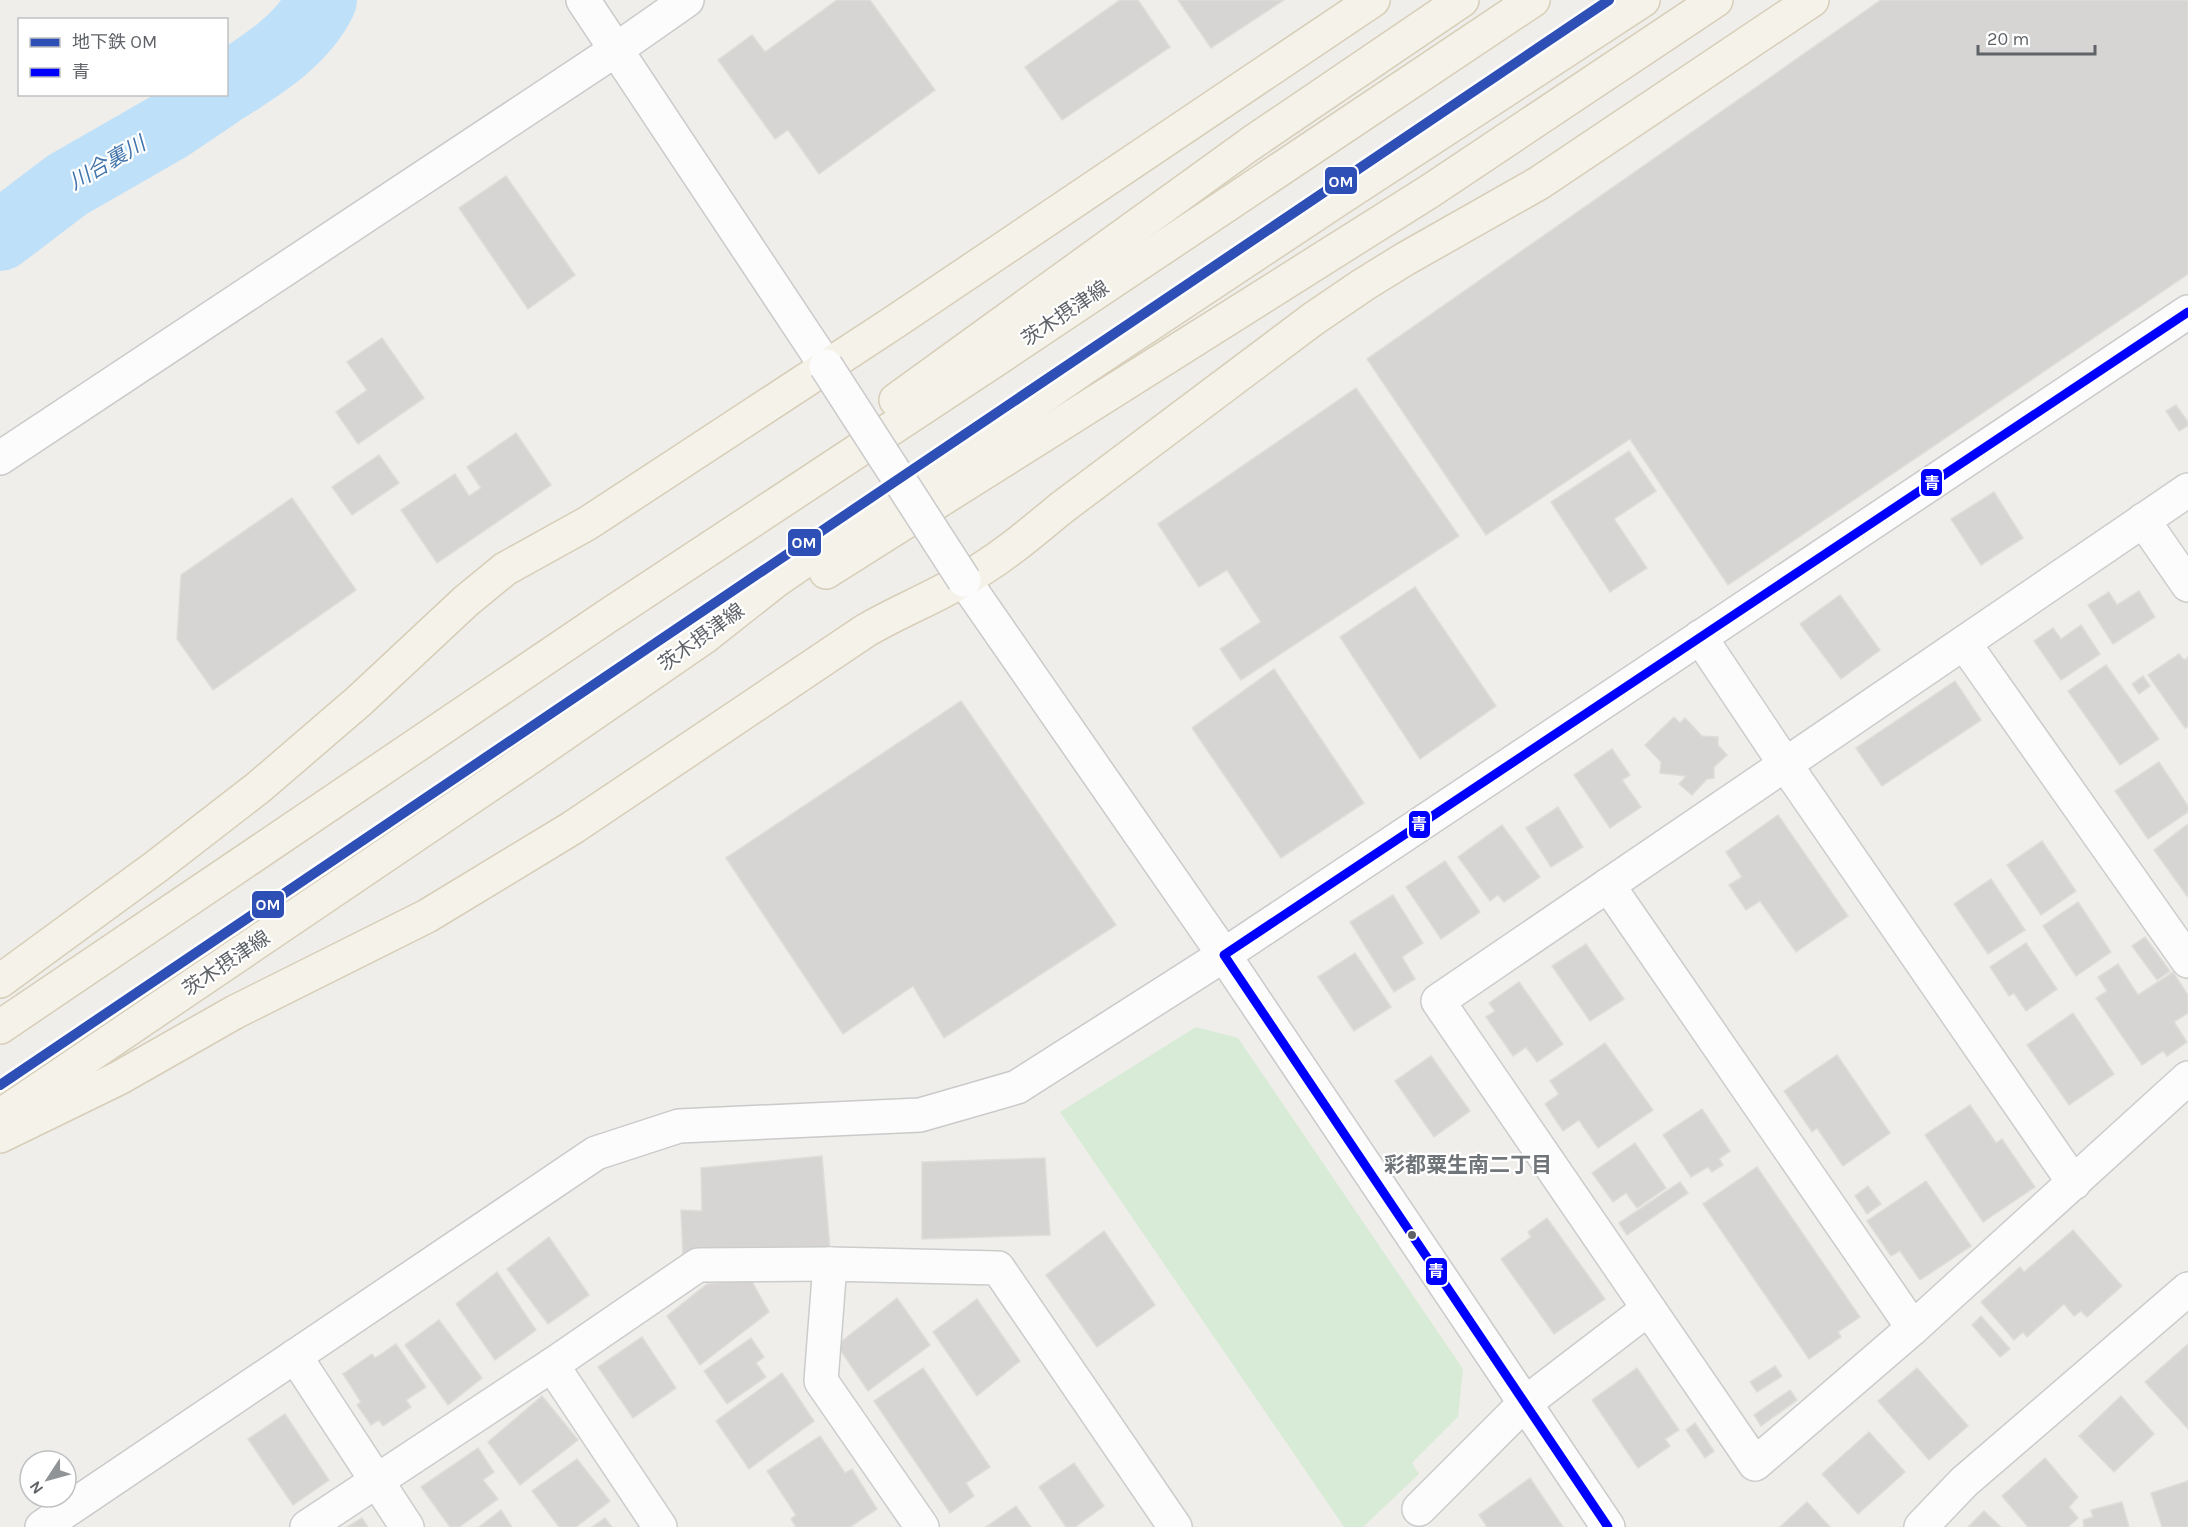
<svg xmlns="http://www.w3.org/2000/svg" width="2188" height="1527" viewBox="0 0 2188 1527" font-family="Karla,'Noto Sans JP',sans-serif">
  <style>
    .green { fill: #d8ebd6 }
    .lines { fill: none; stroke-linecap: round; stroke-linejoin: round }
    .river { stroke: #bfe0f9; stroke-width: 70 }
    .building { fill: #d6d5d3; stroke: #deddd9; stroke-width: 1.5 }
    .street-casing { stroke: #cbcccc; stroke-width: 36 }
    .secondary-casing { stroke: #cacacb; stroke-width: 36 }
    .primary-casing { stroke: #d7ceb8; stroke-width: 36 }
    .street { stroke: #fdfcfc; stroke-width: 33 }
    .secondary { stroke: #fdfcfc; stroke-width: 33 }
    .primary { stroke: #f4f2e9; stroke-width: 33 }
    .secondary-bridge-casing { stroke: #cacacb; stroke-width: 36; stroke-linecap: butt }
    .secondary-bridge { stroke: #fdfcfc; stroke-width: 33 }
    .bus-1-casing { stroke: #fff; stroke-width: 14 }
    .bus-1 { stroke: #00f; stroke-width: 9 }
    .metro-1-casing { stroke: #fff; stroke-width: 15 }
    .metro-1 { stroke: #2e4fb5; stroke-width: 10 }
    .bus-dot { fill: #5f6368; stroke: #fff; stroke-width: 2 }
    .labels { text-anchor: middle; stroke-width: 4.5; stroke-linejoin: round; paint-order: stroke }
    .street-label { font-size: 20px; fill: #5f6368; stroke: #fff }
    .water-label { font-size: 21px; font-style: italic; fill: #4174aa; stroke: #fff }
    .neighbourhood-label { font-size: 21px; font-weight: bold; fill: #70757a; stroke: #fff }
    .line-badge { stroke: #fff; stroke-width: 2 }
    .badge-label { font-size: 16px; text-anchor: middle; font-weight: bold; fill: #fff }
  </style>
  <rect width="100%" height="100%" fill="#efeeea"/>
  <polygon class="green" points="1196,1027 1238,1038 1463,1369 1458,1417 1412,1463 1419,1474 1363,1527 1344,1527 1060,1112"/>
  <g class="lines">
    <g class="river">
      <path d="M226,88C262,65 303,40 322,0"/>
      <polyline points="0,236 67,185 168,127 217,94"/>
    </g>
  </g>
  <g class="building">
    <polygon points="837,0 870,0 935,90 819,174 788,130 775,139 718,60 752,35 765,52"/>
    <polygon points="1120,0 1138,0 1170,47 1062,120 1025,67"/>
    <polygon points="1178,0 1284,0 1211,48"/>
    <polygon points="1881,0 2188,0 2188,274 1728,585 1630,439 1486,535 1367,359"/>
    <polygon points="506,176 575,275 528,309 459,208"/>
    <polygon points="382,338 424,398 358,444 336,412 367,390 347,362"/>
    <polygon points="1356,388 1459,536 1241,680 1220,649 1261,622 1227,570 1199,587 1158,524"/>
    <polygon points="2176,405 2188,422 2188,426 2179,431 2166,411"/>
    <polygon points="516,433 551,485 437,563 401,510 455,474 469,496 481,488 467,467"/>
    <polygon points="1629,451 1656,491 1614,519 1647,568 1610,592 1551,502"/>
    <polygon points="379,455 399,483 352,515 332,487"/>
    <polygon points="1994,492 2023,538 1981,565 1951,519"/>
    <polygon points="292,498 356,590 213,690 177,639 181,575"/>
    <polygon points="1415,587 1496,706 1420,759 1340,637"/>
    <polygon points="2139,591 2155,617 2113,644 2088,605 2109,592 2117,605"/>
    <polygon points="1840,595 1880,650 1841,679 1800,624"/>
    <polygon points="2081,625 2100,654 2061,680 2034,641 2053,628 2061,639"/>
    <polygon points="2179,654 2184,660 2188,657 2188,726 2185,728 2148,675"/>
    <polygon points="2106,665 2159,739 2120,765 2068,691"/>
    <polygon points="1274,669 1364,803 1281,858 1192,728"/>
    <polygon points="2143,676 2150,686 2139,694 2132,684"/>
    <polygon points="1955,681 1981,720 1882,786 1856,748"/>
    <polygon points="961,701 1116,925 944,1038 913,986 843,1034 726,858"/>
    <polygon points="1674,717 1680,723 1685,718 1702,736 1718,737 1718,745 1727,755 1714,767 1714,778 1707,779 1692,795 1679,784 1686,776 1660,773 1661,762 1645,745"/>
    <polygon points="1612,749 1630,775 1622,780 1641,807 1610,828 1574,775"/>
    <polygon points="2159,762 2188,806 2188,812 2148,839 2115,791"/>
    <polygon points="1558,807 1583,847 1551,867 1526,828"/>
    <polygon points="1778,815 1848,916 1796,952 1760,901 1746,910 1729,885 1742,877 1726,852"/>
    <polygon points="2188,824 2188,895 2187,896 2154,850"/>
    <polygon points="1502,825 1540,877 1504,902 1498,895 1490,901 1458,857"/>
    <polygon points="2042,841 2076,891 2041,915 2007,865"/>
    <polygon points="1445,861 1480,912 1441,939 1406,887"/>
    <polygon points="1991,879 2025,930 1988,954 1954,904"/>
    <polygon points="1393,895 1423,943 1402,957 1415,979 1394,992 1350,922"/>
    <polygon points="2078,902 2111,952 2076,976 2043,926"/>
    <polygon points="2145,937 2170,971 2157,980 2132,946"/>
    <polygon points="2026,943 2057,989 2026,1011 2014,993 2009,996 1990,967"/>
    <polygon points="1586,944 1624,999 1590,1021 1552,966"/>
    <polygon points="1355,953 1391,1007 1354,1031 1318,977"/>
    <polygon points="2118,964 2138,995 2173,972 2188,995 2188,1013 2174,1022 2187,1042 2167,1056 2163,1051 2142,1065 2096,998 2107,991 2098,977"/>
    <polygon points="1519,982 1563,1044 1537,1062 1526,1047 1513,1056 1486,1017 1495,1011 1489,1003"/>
    <polygon points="2073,1013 2114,1074 2069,1105 2027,1045"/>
    <polygon points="1605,1043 1653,1110 1598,1148 1579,1120 1563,1131 1545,1104 1559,1094 1550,1081"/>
    <polygon points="1837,1055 1890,1133 1843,1166 1817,1128 1812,1132 1784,1091"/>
    <polygon points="1431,1056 1470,1111 1434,1137 1395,1081"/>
    <polygon points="1970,1105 1996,1143 2002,1139 2035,1187 1983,1222 1925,1135"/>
    <polygon points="1702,1109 1730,1151 1719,1159 1723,1165 1712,1172 1708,1167 1691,1177 1663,1135"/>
    <polygon points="1635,1143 1666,1188 1637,1208 1626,1193 1613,1202 1592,1173"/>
    <polygon points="822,1156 830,1249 683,1256 681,1210 702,1211 701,1168"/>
    <polygon points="1045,1158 1050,1235 922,1239 922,1162"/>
    <polygon points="1757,1167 1860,1317 1838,1332 1841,1337 1809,1359 1703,1204"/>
    <polygon points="1926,1181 1971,1246 1920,1280 1900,1251 1891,1256 1867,1221"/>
    <polygon points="1680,1182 1688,1193 1627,1235 1619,1223"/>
    <polygon points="1868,1186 1881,1204 1867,1214 1855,1196"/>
    <polygon points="1547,1218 1605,1299 1554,1334 1501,1259 1531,1237 1528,1232"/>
    <polygon points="2073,1230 2122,1286 2087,1317 2081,1311 2074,1316 2064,1304 2027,1337 2023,1332 2014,1340 1981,1302 2020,1267 2024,1272"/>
    <polygon points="1104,1231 1155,1305 1097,1347 1046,1275"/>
    <polygon points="549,1237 589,1295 548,1324 507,1269"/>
    <polygon points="497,1272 536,1330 495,1360 456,1304"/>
    <polygon points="751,1280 769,1312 700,1365 667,1316 707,1284"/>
    <polygon points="897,1298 930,1345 868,1391 837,1345"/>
    <polygon points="977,1299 1020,1361 977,1396 933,1332"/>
    <polygon points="1981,1316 2010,1349 2000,1357 1972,1325"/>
    <polygon points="439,1320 482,1378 448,1405 405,1345"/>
    <polygon points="642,1337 676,1388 633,1418 598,1367"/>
    <polygon points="751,1338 764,1357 756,1363 766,1377 727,1404 704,1371"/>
    <polygon points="396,1344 426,1387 406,1400 411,1407 383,1426 379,1420 371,1425 357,1405 361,1402 343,1374 372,1354 375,1358"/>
    <polygon points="2188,1344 2188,1429 2145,1382"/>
    <polygon points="1775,1366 1782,1376 1757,1392 1750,1382"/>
    <polygon points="923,1368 990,1467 966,1483 974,1496 950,1513 874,1401"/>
    <polygon points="1637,1368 1679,1430 1665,1439 1670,1446 1638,1468 1592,1400"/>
    <polygon points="1917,1368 1968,1426 1929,1460 1878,1401"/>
    <polygon points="782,1373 814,1421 749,1469 716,1421"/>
    <polygon points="1790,1390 1797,1400 1761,1426 1754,1415"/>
    <polygon points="542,1396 578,1440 520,1485 488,1442"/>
    <polygon points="2121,1396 2154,1434 2114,1472 2079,1436"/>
    <polygon points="285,1414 329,1480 293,1505 248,1439"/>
    <polygon points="1695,1423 1714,1451 1705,1458 1686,1430"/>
    <polygon points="1869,1432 1905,1472 1858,1514 1822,1474"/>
    <polygon points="820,1436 845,1473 852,1469 877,1509 850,1527 796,1527 791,1519 796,1515 767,1471"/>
    <polygon points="478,1448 494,1472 483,1480 498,1499 459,1527 450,1527 421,1487"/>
    <polygon points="2045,1458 2078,1497 2069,1507 2078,1518 2068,1527 2028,1527 2002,1496"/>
    <polygon points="577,1459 610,1501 576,1527 559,1527 532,1491"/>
    <polygon points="1074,1463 1104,1506 1075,1527 1066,1527 1039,1487"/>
    <polygon points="1530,1478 1563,1527 1487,1527 1479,1515"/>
    <polygon points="2188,1481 2188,1527 2162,1527 2151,1493"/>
    <polygon points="1807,1502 1830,1527 1780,1527"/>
    <polygon points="2122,1502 2129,1527 2084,1527 2083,1520 2093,1517 2091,1510"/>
    <polygon points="1016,1506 1031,1527 986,1527"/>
    <polygon points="501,1510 512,1527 479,1527"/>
    <polygon points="1984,1511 2001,1527 1968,1527"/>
    <polygon points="362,1518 368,1527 347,1527"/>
    <polygon points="605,1518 612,1527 592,1527"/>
  </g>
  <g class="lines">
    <defs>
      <g id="street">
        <polyline points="617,49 687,0"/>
        <polyline points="2188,490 1438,1001 1755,1464 1913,1328 2188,1078"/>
        <polyline points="2143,520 2188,585"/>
        <polyline points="1700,637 1785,764 2074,1183"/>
        <polyline points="1964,643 2188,961"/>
        <polyline points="1608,885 1913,1328"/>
        <polyline points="295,1356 407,1527"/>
        <polyline points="552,1365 698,1265 830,1264"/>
        <polyline points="1419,1509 1524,1404 1648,1309"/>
        <polyline points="307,1527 552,1365 660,1527"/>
        <polyline points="922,1527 821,1381 830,1264 998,1268 1175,1527"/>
        <polyline points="1921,1527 1964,1482 2188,1289"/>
      </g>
      <g id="secondary">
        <polyline points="583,0 826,366"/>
        <polyline points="0,458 617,49"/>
        <polyline points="964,580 1224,955 1608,1527"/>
        <polyline points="42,1527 596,1153 679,1126 920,1115 1017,1087 1224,955 2188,312"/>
      </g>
      <g id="primary">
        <polyline points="896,400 1250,144 1462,0"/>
        <polyline points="826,572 1430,191 1716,0"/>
        <polyline points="0,981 157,866 259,787 359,701 466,601 505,569 588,523 896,321 1373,0"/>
        <polyline points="0,1027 606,617 995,360 1533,0"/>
        <polyline points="0,1116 523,762 703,638 774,582 1084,368 1340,198 1643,0"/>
        <path d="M0,1136L119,1078L235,1012L427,916L572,828L865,631C897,612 931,599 963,580C998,561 1030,534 1060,509L1313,319L1363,285L1405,259L1539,183L1812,0"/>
      </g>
    </defs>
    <use href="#street" class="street-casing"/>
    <use href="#secondary" class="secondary-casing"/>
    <use href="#primary" class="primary-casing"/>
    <use href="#street" class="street"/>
    <use href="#secondary" class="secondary"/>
    <use href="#primary" class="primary"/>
    <defs>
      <polyline id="secondary-bridge" points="826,366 964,580"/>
    </defs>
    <use href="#secondary-bridge" class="secondary-bridge-casing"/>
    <use href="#secondary-bridge" class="secondary-bridge"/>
    <defs>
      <polyline id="bus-1" points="1608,1527 1224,955 2188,312"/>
    </defs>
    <use href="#bus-1" class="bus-1-casing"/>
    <use href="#bus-1" class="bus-1"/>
    <defs>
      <polyline id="metro-1" points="0,1085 1609,0"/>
    </defs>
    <use href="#metro-1" class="metro-1-casing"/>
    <use href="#metro-1" class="metro-1"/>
  </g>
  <circle class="bus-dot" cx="1412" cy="1235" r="5"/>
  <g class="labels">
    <g class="street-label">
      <text transform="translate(1065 313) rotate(-34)" y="7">茨木摂津線</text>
      <text transform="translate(701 637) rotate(-36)" y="7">茨木摂津線</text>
      <text transform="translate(226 963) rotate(-34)" y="7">茨木摂津線</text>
    </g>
    <g class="water-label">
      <text transform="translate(107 163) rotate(-30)" y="7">川合裏川</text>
    </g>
    <g class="neighbourhood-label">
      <text x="1468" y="1172">彩都粟生南二丁目</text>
    </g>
  </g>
  <g class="line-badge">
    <rect x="1324" y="166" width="34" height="29" rx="6" fill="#2e4fb5"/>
    <rect x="1920" y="468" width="23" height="29" rx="6" fill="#00f"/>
    <rect x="787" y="528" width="35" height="29" rx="6" fill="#2e4fb5"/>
    <rect x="1408" y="810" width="23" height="29" rx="6" fill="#00f"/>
    <rect x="251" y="890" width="34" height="29" rx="6" fill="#2e4fb5"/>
    <rect x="1425" y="1257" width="23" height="29" rx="6" fill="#00f"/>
  </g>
  <g class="badge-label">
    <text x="1341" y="187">OM</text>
    <text x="1932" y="489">青</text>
    <text x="804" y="548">OM</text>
    <text x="1419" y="830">青</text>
    <text x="268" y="910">OM</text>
    <text x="1436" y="1277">青</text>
  </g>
  <rect x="18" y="18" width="210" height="78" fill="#ffffff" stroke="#bfc1c3" stroke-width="1.5"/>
  <rect x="30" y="38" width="30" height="9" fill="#2e4fb5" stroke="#bfc1c3" stroke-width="1.5"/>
  <text x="72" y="48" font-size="18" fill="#5f6368">地下鉄 OM</text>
  <rect x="30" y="68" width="30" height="9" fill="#0000ff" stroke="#bfc1c3" stroke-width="1.5"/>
  <text x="72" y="78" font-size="18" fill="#5f6368">青</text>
  <g transform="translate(48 1479) rotate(234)"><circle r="28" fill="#ffffff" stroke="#bfc1c3" stroke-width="1.5"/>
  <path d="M0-4.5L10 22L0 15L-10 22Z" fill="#919496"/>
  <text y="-9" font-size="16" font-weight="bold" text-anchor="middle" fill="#5f6368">N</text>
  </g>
  <path d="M1978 45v9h117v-9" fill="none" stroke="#5f6368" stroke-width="3"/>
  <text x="1987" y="45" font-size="18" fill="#5f6368" stroke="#ffffff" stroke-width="4.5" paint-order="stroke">20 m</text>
</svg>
